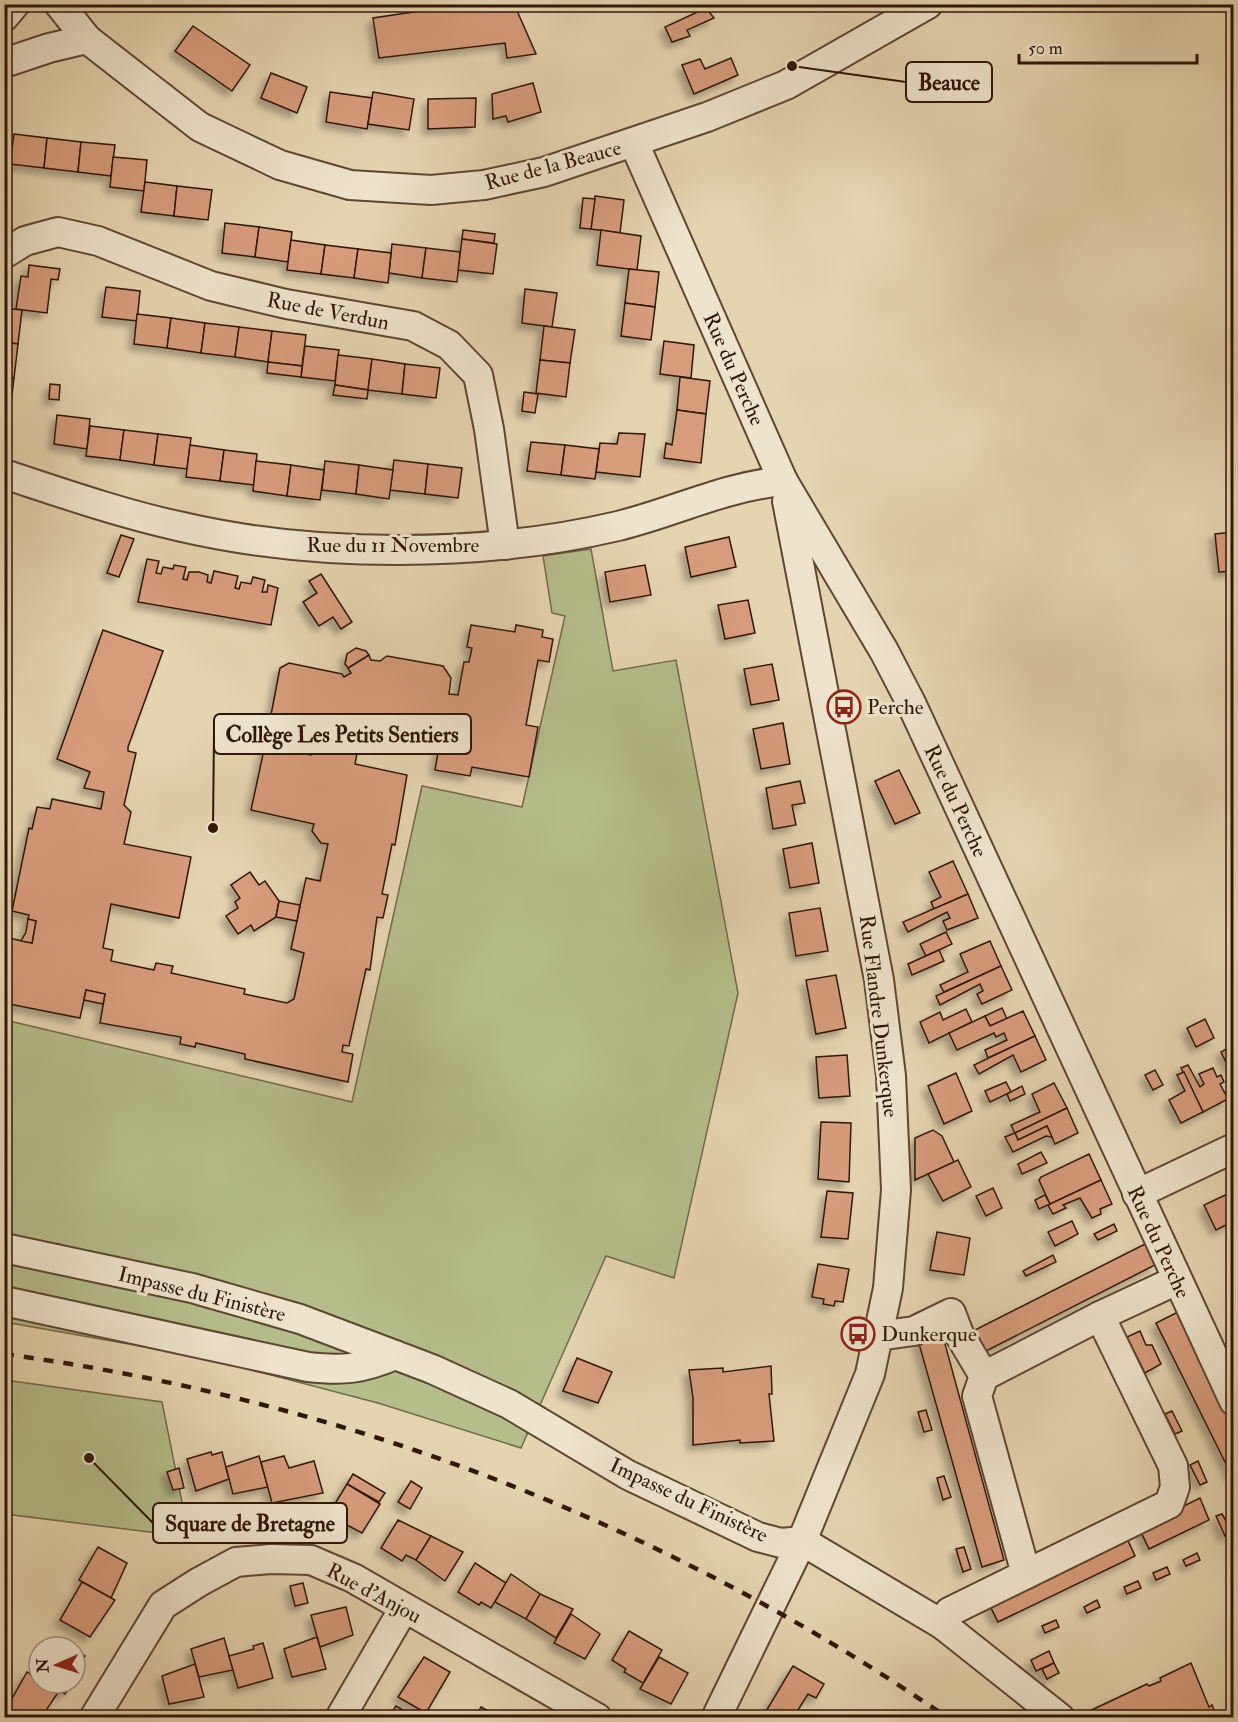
<svg xmlns="http://www.w3.org/2000/svg" width="1238" height="1722" viewBox="0 0 1238 1722" font-family="'IM FELL Double Pica',serif">
  <style>
    .green { fill: #b5bd8b; stroke: #726a4a; stroke-width: 1.5 }
    .building { fill: #d79c7c; stroke: #301608; stroke-width: 1.5; filter: url(#shadow) }
    .lines { fill: none; stroke-linecap: round; stroke-linejoin: round }
    .minor-casing { stroke: #5d4632; stroke-width: 32 }
    .minor { stroke: #eee3cc; stroke-width: 28 }
    .rail { stroke: #301608; stroke-width: 4.5; stroke-dasharray: 10 10; stroke-linecap: butt }
    .labels { text-anchor: middle; stroke-width: 6; stroke-linejoin: round; paint-order: stroke }
    .street-label { font-size: 21px; fill: #301608; stroke: #eee3cc }
    .poi-label { font-size: 21px; fill: #301608; stroke: #eee3cc; text-anchor: start }
    .leader { fill: none; stroke: #301608; stroke-width: 2 }
    .callout-dot { fill: #301608; stroke: #eee3cc; stroke-width: 2 }
    .callout { fill: #eee3cc; stroke: #301608; stroke-width: 2 }
    .callout-label { font-size: 22px; text-anchor: middle; font-weight: bold; fill: #301608 }
  </style>
  <defs>
    <filter id="shadow"><feDropShadow dx="-5.5" dy="5.5" stdDeviation="3" flood-color="#0004"/></filter>
  </defs>
  <rect width="100%" height="100%" fill="#e5d4b0"/>
  <filter id="stains"><feTurbulence type="fractalNoise" baseFrequency=".00333" numOctaves="4"/><feColorMatrix values="0 0 0 0 .2 0 0 0 0 .09 0 0 0 0 .02 0 0 0 .5 -.17"/></filter>
  <radialGradient id="worn" r=".72"><stop offset=".6" stop-color="#630" stop-opacity="0"/><stop offset="1" stop-color="#630" stop-opacity=".3"/></radialGradient>
  <g class="green">
    <polygon points="591,549 613,671 676,660 738,993 674,1278 606,1256 521,1448 378,1403 202,1357 5,1322 5,1020 352,1102 422,786 522,807 565,616 552,613 543,556"/>
    <polygon points="5,1380 162,1402 189,1537 5,1514"/>
  </g>
  <g class="building">
    <polygon points="468,4 514,4 536,54 507,58 505,43 379,58 373,18"/>
    <polygon points="706,8 714,18 687,30 690,36 672,42 665,27"/>
    <polygon points="193,26 250,65 232,91 175,51"/>
    <polygon points="731,58 738,75 694,94 682,65 700,59 705,69"/>
    <polygon points="271,73 307,87 297,113 261,98"/>
    <polygon points="533,83 541,112 508,122 506,116 493,119 492,94"/>
    <polygon points="330,92 372,98 367,129 326,122"/>
    <polygon points="373,92 414,99 409,130 368,124"/>
    <polygon points="476,98 475,127 428,129 428,99"/>
    <polygon points="14,134 47,138 44,168 10,164"/>
    <polygon points="47,138 81,142 78,172 44,168"/>
    <polygon points="81,142 115,145 111,176 78,172"/>
    <polygon points="113,157 147,160 144,191 110,187"/>
    <polygon points="145,182 177,186 174,216 141,212"/>
    <polygon points="177,186 212,190 208,220 174,216"/>
    <polygon points="595,196 624,200 620,233 591,229"/>
    <polygon points="583,198 595,199 591,229 580,228"/>
    <polygon points="225,223 259,227 255,257 222,253"/>
    <polygon points="259,227 292,232 288,262 255,257"/>
    <polygon points="463,230 495,234 494,243 462,239"/>
    <polygon points="601,230 641,236 637,270 597,265"/>
    <polygon points="462,239 497,244 493,274 458,270"/>
    <polygon points="291,240 325,245 321,274 287,270"/>
    <polygon points="392,244 426,248 422,278 389,273"/>
    <polygon points="325,245 358,249 354,278 321,274"/>
    <polygon points="426,248 460,252 457,282 422,278"/>
    <polygon points="358,249 391,253 388,283 354,278"/>
    <polygon points="29,265 60,269 58,280 51,279 47,313 16,309 21,276 28,277"/>
    <polygon points="629,269 659,272 655,307 625,303"/>
    <polygon points="106,287 140,291 137,321 102,317"/>
    <polygon points="525,289 557,293 552,327 522,323"/>
    <polygon points="625,303 655,307 651,340 621,336"/>
    <polygon points="4,308 22,310 18,344 4,342"/>
    <polygon points="137,314 171,318 167,348 134,344"/>
    <polygon points="171,318 205,323 201,353 167,348"/>
    <polygon points="205,323 239,327 235,357 201,353"/>
    <polygon points="544,326 575,330 570,363 540,360"/>
    <polygon points="239,327 272,331 268,362 235,357"/>
    <polygon points="272,331 306,335 302,366 268,362"/>
    <polygon points="664,341 694,345 691,378 660,374"/>
    <polygon points="4,342 18,344 14,378 4,377"/>
    <polygon points="305,346 339,350 335,381 301,377"/>
    <polygon points="338,355 372,359 368,390 335,385"/>
    <polygon points="372,359 405,364 402,394 368,390"/>
    <polygon points="540,360 570,363 566,397 536,393"/>
    <polygon points="268,362 302,366 301,377 267,373"/>
    <polygon points="405,364 440,368 436,398 402,394"/>
    <polygon points="4,377 14,378 10,412 4,412"/>
    <polygon points="680,377 710,381 706,414 677,410"/>
    <polygon points="50,384 60,385 59,400 49,399"/>
    <polygon points="335,385 368,390 367,399 333,395"/>
    <polygon points="524,392 538,394 535,413 522,411"/>
    <polygon points="677,410 706,414 701,463 664,458 666,443 672,445"/>
    <polygon points="57,415 90,419 87,449 54,444"/>
    <polygon points="90,426 124,430 120,460 86,456"/>
    <polygon points="124,430 158,434 154,465 120,460"/>
    <polygon points="619,433 645,434 640,477 596,472 600,443 617,444"/>
    <polygon points="158,434 191,438 187,469 154,465"/>
    <polygon points="531,442 565,445 561,475 527,471"/>
    <polygon points="190,445 224,450 220,481 186,477"/>
    <polygon points="565,445 599,449 595,479 561,475"/>
    <polygon points="224,450 257,454 254,485 220,481"/>
    <polygon points="394,460 428,464 425,494 390,490"/>
    <polygon points="256,461 291,465 287,496 253,491"/>
    <polygon points="325,461 359,465 356,494 322,490"/>
    <polygon points="428,464 462,468 458,498 425,494"/>
    <polygon points="291,465 324,470 320,500 287,496"/>
    <polygon points="359,465 393,470 389,499 356,494"/>
    <polygon points="1234,532 1234,571 1219,572 1215,534"/>
    <polygon points="121,535 134,539 119,577 107,573"/>
    <polygon points="729,537 736,567 691,577 685,547"/>
    <polygon points="147,559 159,561 156,573 161,574 163,567 173,569 174,565 186,567 183,579 187,580 189,572 199,572 208,575 207,582 211,583 214,571 238,576 235,588 239,589 241,582 251,584 253,577 265,580 262,592 267,592 268,585 278,588 271,625 138,602"/>
    <polygon points="645,565 651,595 610,602 605,572"/>
    <polygon points="321,574 352,622 341,629 333,617 319,626 303,602 317,593 309,581"/>
    <polygon points="4,594 10,595 4,626"/>
    <polygon points="748,600 755,633 725,639 718,605"/>
    <polygon points="471,625 515,632 516,625 543,630 542,637 553,639 549,662 538,660 526,725 538,727 529,777 472,767 470,776 435,770 441,736 434,734 432,742 414,739 415,733 363,723 355,764 407,775 395,845 392,844 382,894 388,895 383,918 377,917 370,970 366,969 349,1046 343,1045 342,1052 353,1054 348,1082 245,1059 245,1054 196,1043 195,1047 180,1044 181,1037 100,1023 105,994 86,990 80,1018 4,1003 4,937 32,943 36,921 28,919 29,915 12,911 29,828 32,829 37,807 50,809 52,799 101,809 104,792 84,788 90,772 57,759 103,630 163,651 128,747 128,751 136,753 124,805 131,812 124,844 191,857 179,918 111,904 103,948 113,950 111,961 154,970 156,963 173,966 171,973 245,989 244,994 287,1003 294,999 304,953 291,949 306,878 320,881 328,844 321,843 312,831 314,824 251,810 265,745 311,755 312,749 308,748 311,734 315,735 316,729 293,725 295,719 289,718 287,723 270,720 280,668 289,663 342,674 344,677 351,673 348,668 369,655 371,660 380,661 387,656 443,666 451,678 449,694 458,695 464,662 469,662 472,648 467,647"/>
    <polygon points="356,648 366,651 369,655 348,668 345,664 347,654"/>
    <polygon points="772,664 779,700 751,705 744,669"/>
    <polygon points="783,723 790,764 761,769 753,729"/>
    <polygon points="899,770 920,813 895,824 875,781"/>
    <polygon points="800,781 805,803 792,805 796,825 773,829 766,788"/>
    <polygon points="812,843 819,883 790,888 783,849"/>
    <polygon points="953,861 968,894 934,909 931,902 941,897 929,872"/>
    <polygon points="250,872 259,885 265,881 279,901 276,917 254,931 251,925 238,934 226,916 238,908 235,902 240,898 231,885"/>
    <polygon points="968,894 978,918 947,930 943,921 950,918 947,912 908,932 903,922"/>
    <polygon points="279,901 300,905 297,921 276,917"/>
    <polygon points="820,908 828,951 796,956 789,913"/>
    <polygon points="28,919 36,921 32,943 21,941 26,932"/>
    <polygon points="946,932 952,944 926,956 920,944"/>
    <polygon points="990,941 1001,966 944,992 940,985 968,972 960,954"/>
    <polygon points="939,950 944,961 912,975 908,964"/>
    <polygon points="1001,966 1012,990 982,1004 977,994 983,991 980,984 940,1005 936,996"/>
    <polygon points="836,975 846,1028 816,1034 806,980"/>
    <polygon points="86,990 105,994 103,1004 84,1000"/>
    <polygon points="1002,1008 1007,1019 990,1026 985,1016"/>
    <polygon points="966,1009 972,1022 929,1043 920,1022 940,1012 943,1020"/>
    <polygon points="1023,1011 1035,1036 988,1058 985,1050 1007,1040 1004,1033 996,1037 994,1033 957,1050 949,1033 985,1016 990,1026"/>
    <polygon points="1205,1019 1214,1038 1196,1047 1187,1028"/>
    <polygon points="1035,1036 1046,1060 1021,1072 1013,1055 979,1074 974,1065"/>
    <polygon points="1230,1047 1234,1055 1234,1065 1229,1068 1221,1052"/>
    <polygon points="847,1055 850,1096 819,1098 816,1057"/>
    <polygon points="1188,1065 1200,1087 1204,1084 1199,1074 1213,1068 1217,1077 1221,1075 1224,1082 1220,1084 1228,1099 1203,1112 1181,1068"/>
    <polygon points="1155,1070 1163,1085 1153,1090 1145,1075"/>
    <polygon points="1184,1072 1203,1112 1181,1123 1169,1100 1185,1091 1177,1075"/>
    <polygon points="956,1073 972,1111 944,1124 928,1086"/>
    <polygon points="1006,1082 1011,1092 990,1102 985,1091"/>
    <polygon points="1054,1083 1067,1108 1015,1133 1011,1125 1040,1112 1032,1094"/>
    <polygon points="1022,1086 1025,1094 1010,1101 1007,1094"/>
    <polygon points="1067,1108 1078,1133 1055,1144 1047,1126 1018,1140 1015,1133"/>
    <polygon points="821,1122 851,1123 849,1182 818,1179"/>
    <polygon points="1047,1126 1052,1137 1046,1136 1013,1152 1005,1137 1015,1133 1018,1140"/>
    <polygon points="933,1130 942,1136 954,1162 915,1180 915,1138"/>
    <polygon points="1041,1152 1047,1163 1022,1174 1018,1164"/>
    <polygon points="1089,1154 1101,1180 1050,1204 1039,1180 1041,1177"/>
    <polygon points="958,1160 971,1187 943,1201 928,1174"/>
    <polygon points="1101,1180 1112,1204 1100,1209 1101,1214 1092,1218 1080,1198 1063,1205 1066,1208 1053,1214 1048,1205"/>
    <polygon points="993,1188 1002,1208 986,1216 976,1196"/>
    <polygon points="827,1191 853,1193 848,1239 821,1237"/>
    <polygon points="1234,1191 1234,1221 1216,1230 1204,1205"/>
    <polygon points="1045,1195 1050,1204 1039,1209 1035,1200"/>
    <polygon points="1072,1221 1078,1234 1055,1246 1048,1232"/>
    <polygon points="1114,1224 1117,1231 1098,1240 1094,1234"/>
    <polygon points="937,1232 970,1238 964,1275 930,1270"/>
    <polygon points="1145,1244 1155,1265 986,1351 975,1330"/>
    <polygon points="1053,1255 1056,1262 1026,1276 1023,1271"/>
    <polygon points="818,1264 849,1269 843,1302 835,1301 834,1306 823,1304 824,1299 812,1297"/>
    <polygon points="1178,1312 1234,1423 1234,1480 1156,1323"/>
    <polygon points="1140,1331 1146,1345 1152,1345 1161,1364 1145,1373 1127,1337"/>
    <polygon points="942,1333 1004,1560 982,1567 918,1340"/>
    <polygon points="577,1358 612,1372 598,1403 563,1391"/>
    <polygon points="771,1366 772,1394 769,1394 774,1441 740,1443 740,1440 693,1445 693,1398 689,1370 723,1368 723,1372"/>
    <polygon points="926,1410 932,1430 924,1432 918,1412"/>
    <polygon points="1172,1411 1182,1431 1175,1434 1165,1414"/>
    <polygon points="211,1452 212,1455 222,1452 229,1479 196,1491 187,1459"/>
    <polygon points="259,1456 268,1487 233,1494 226,1467"/>
    <polygon points="284,1456 289,1468 314,1461 323,1493 272,1503 261,1462"/>
    <polygon points="1198,1461 1207,1482 1200,1485 1190,1465"/>
    <polygon points="179,1468 184,1488 173,1490 167,1472"/>
    <polygon points="353,1474 385,1493 379,1502 347,1484"/>
    <polygon points="944,1476 951,1497 943,1500 937,1478"/>
    <polygon points="411,1481 422,1488 410,1509 398,1502"/>
    <polygon points="347,1484 380,1504 362,1533 328,1515"/>
    <polygon points="1200,1498 1209,1520 1149,1549 1139,1528"/>
    <polygon points="1222,1514 1233,1533 1225,1536 1216,1516"/>
    <polygon points="398,1520 431,1536 416,1560 406,1555 402,1561 381,1548"/>
    <polygon points="1125,1534 1135,1556 998,1622 987,1600"/>
    <polygon points="431,1536 463,1552 445,1581 416,1560"/>
    <polygon points="98,1547 127,1563 111,1598 79,1580"/>
    <polygon points="964,1547 971,1569 963,1572 956,1549"/>
    <polygon points="1197,1553 1200,1560 1186,1566 1183,1560"/>
    <polygon points="475,1563 506,1583 491,1608 481,1602 479,1605 458,1592"/>
    <polygon points="1167,1567 1170,1574 1156,1580 1153,1573"/>
    <polygon points="511,1574 540,1594 526,1619 495,1602"/>
    <polygon points="1138,1581 1141,1588 1127,1594 1124,1587"/>
    <polygon points="82,1582 115,1600 90,1637 60,1620"/>
    <polygon points="303,1583 308,1603 295,1606 290,1586"/>
    <polygon points="540,1594 573,1609 556,1638 526,1619"/>
    <polygon points="1097,1600 1100,1607 1087,1613 1084,1607"/>
    <polygon points="346,1607 353,1635 320,1647 311,1615"/>
    <polygon points="571,1614 600,1634 585,1659 554,1643"/>
    <polygon points="1056,1620 1059,1627 1045,1633 1042,1626"/>
    <polygon points="629,1631 662,1650 643,1683 624,1672 626,1669 612,1660"/>
    <polygon points="317,1637 326,1669 292,1677 284,1649"/>
    <polygon points="224,1638 233,1670 199,1677 191,1649"/>
    <polygon points="263,1643 273,1678 238,1688 229,1656 254,1649 253,1646"/>
    <polygon points="75,1650 85,1656 75,1678"/>
    <polygon points="1049,1651 1054,1663 1036,1671 1031,1660"/>
    <polygon points="424,1657 450,1672 426,1713 398,1697"/>
    <polygon points="659,1657 688,1673 671,1704 640,1689"/>
    <polygon points="1054,1663 1059,1673 1047,1679 1042,1669"/>
    <polygon points="1191,1663 1209,1707 1212,1705 1216,1715 1234,1707 1234,1718 1084,1718 1083,1714 1147,1684 1149,1686 1161,1681 1160,1678"/>
    <polygon points="195,1664 204,1697 169,1704 162,1676"/>
    <polygon points="793,1666 824,1684 816,1698 808,1694 793,1718 762,1718"/>
    <polygon points="27,1672 39,1679 39,1683 46,1683 59,1691 41,1718 17,1718 5,1711"/>
    <polygon points="46,1683 72,1683 65,1694"/>
    <polygon points="396,1706 416,1718 388,1718"/>
    <polygon points="481,1707 496,1715 498,1712 508,1718 475,1718"/>
  </g>
  <g class="lines">
    <defs>
      <g id="minor">
        <polyline points="59,4 87,39 200,127 280,165 350,185 431,190 484,185 544,172 707,117 786,85 928,4"/>
        <polyline points="4,17 15,4"/>
        <polyline points="4,63 49,48 87,39"/>
        <polyline points="634,143 783,481 884,651 911,703 1234,1401"/>
        <polyline points="4,254 25,241 58,232 98,241 211,286 286,304 413,326 449,345 478,375 489,429 505,545"/>
        <path d="M4,474C62,493 119,513 178,526C314,558 482,558 618,526C675,512 723,487 783,481"/>
        <polyline points="1137,1194 1234,1148"/>
        <polyline points="4,1248 192,1288 300,1319 432,1369 509,1404 628,1475 758,1537 781,1543 802,1541 943,1625 1060,1718"/>
        <path d="M4,1301L308,1367C344,1371 362,1369 395,1355"/>
        <polyline points="878,1336 914,1331 951,1313 959,1334 984,1376"/>
        <polyline points="1026,1574 977,1396 984,1376 1100,1316 1177,1280"/>
        <polyline points="943,1625 949,1612 1169,1504 1175,1487 1173,1466 1100,1316"/>
        <polyline points="94,1718 163,1605 199,1582 236,1562 271,1559 311,1560 353,1578 597,1718"/>
        <polyline points="340,1718 404,1608"/>
        <polyline points="716,1718 802,1541 870,1374 888,1288 896,1190 891,1076 879,980 787,501"/>
      </g>
    </defs>
    <use href="#minor" class="minor-casing"/>
    <use href="#minor" class="minor"/>
    <path class="rail" d="M4,1354C345,1400 664,1523 948,1718"/>
  </g>
  <defs>
    <symbol id="bus-ring" viewBox="-11 -11 22 22"><circle r="9.5" fill="#eee3cc" stroke="#8f2418" stroke-width="1.5"/><path d="M-5-6H5V4H4V6H2V4H-2V6H-4V4H-5ZM-3.5-4V0h7V-4ZM-3.5 1.2v1.5H-2V1.2ZM2 1.2v1.5H3.5V1.2Z" fill="#8f2418"/></symbol>
  </defs>
  <g fill-rule="evenodd">
    <use href="#bus-ring" x="825" y="688" width="38" height="38"/>
    <use href="#bus-ring" x="839" y="1315" width="38" height="38"/>
  </g>
  <g class="labels">
    <g class="street-label">
      <text transform="translate(553 165) rotate(-15)" y="7">Rue de la Beauce</text>
      <text transform="translate(328 311) rotate(11)" y="7">Rue de Verdun</text>
      <text transform="translate(734 369) rotate(66)" y="7">Rue du Perche</text>
      <text x="393" y="552">Rue du 11 Novembre</text>
      <text transform="translate(956 801) rotate(65)" y="7">Rue du Perche</text>
      <text transform="translate(879 1016) rotate(83)" y="7">Rue Flandre Dunkerque</text>
      <text transform="translate(1159 1242) rotate(65)" y="7">Rue du Perche</text>
      <text transform="translate(202 1294) rotate(14)" y="7">Impasse du Finistère</text>
      <text transform="translate(689 1500) rotate(25)" y="7">Impasse du Finistère</text>
      <text transform="translate(374 1593) rotate(28)" y="7">Rue d'Anjou</text>
    </g>
    <g class="poi-label">
      <text x="867" y="714">Perche</text>
      <text x="881" y="1341">Dunkerque</text>
    </g>
  </g>
  <path class="leader" d="M792 66L906 82M213 828L214 734M89 1458L153 1523"/>
  <g class="callout-dot">
    <circle cx="792" cy="66" r="6"/>
    <circle cx="213" cy="828" r="6"/>
    <circle cx="89" cy="1458" r="6"/>
  </g>
  <g class="callout">
    <rect x="906" y="62" width="86" height="40" rx="6"/>
    <rect x="214" y="714" width="257" height="40" rx="6"/>
    <rect x="153" y="1503" width="194" height="40" rx="6"/>
  </g>
  <g class="callout-label">
    <text x="949" y="90">Beauce</text>
    <text x="342" y="742">Collège Les Petits Sentiers</text>
    <text x="250" y="1531">Square de Bretagne</text>
  </g>
  <rect width="1238" height="1722" fill="none" stroke="#e5d4b0" stroke-width="24"/>
  <rect x="6" y="6" width="1226" height="1710" fill="none" stroke="#301608" stroke-width="3"/>
  <rect x="12" y="12" width="1214" height="1698" fill="none" stroke="#301608" stroke-width="1.5"/>
  <g transform="translate(57 1665) rotate(267)"><circle r="28" fill="#eee3cc" stroke="#a2917e" stroke-width="1.5"/>
  <path d="M0-4.5L10 22L0 15L-10 22Z" fill="#8f2418"/>
  <text y="-9" font-size="16" font-weight="bold" text-anchor="middle" fill="#301608">N</text>
  </g>
  <path d="M1019 54v9h178v-9" fill="none" stroke="#301608" stroke-width="3"/>
  <text x="1028" y="54" font-size="18" fill="#301608" stroke="#eee3cc" stroke-width="4.5" paint-order="stroke">50 m</text>
  <rect width="100%" height="100%" filter="url(#stains)"/>
  <rect width="100%" height="100%" fill="url(#worn)"/>
</svg>
